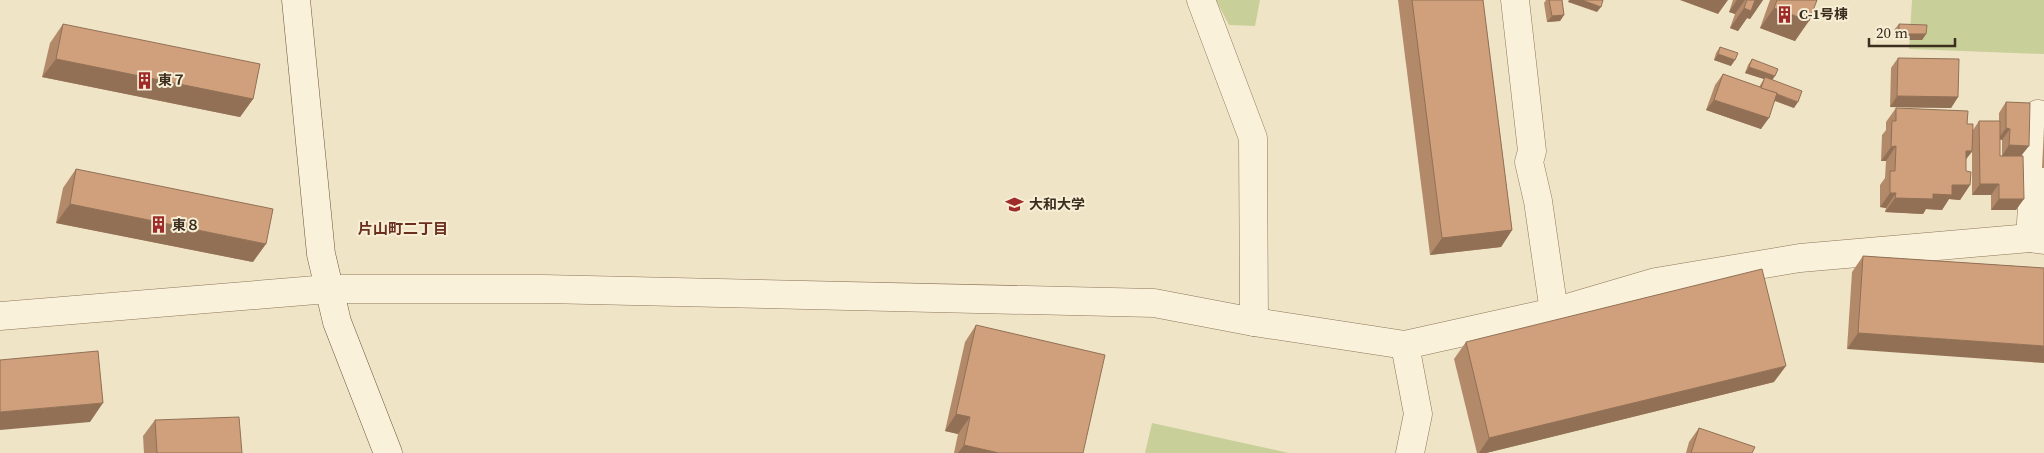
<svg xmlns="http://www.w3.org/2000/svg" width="2044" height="453" viewBox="0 0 2044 453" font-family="'Source Serif 4','Noto Sans JP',serif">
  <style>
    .green { fill: #c8cf99 }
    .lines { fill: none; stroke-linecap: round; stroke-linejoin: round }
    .street-casing { stroke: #8d765b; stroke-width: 29 }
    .secondary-casing { stroke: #6e573e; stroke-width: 29 }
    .street { stroke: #faf1da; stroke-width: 28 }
    .secondary { stroke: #faf1da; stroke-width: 28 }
    .wall { fill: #b28a6a; fill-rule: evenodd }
    .shaded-wall { fill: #917056 }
    .building { fill: #cfa07b; stroke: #917056 }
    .labels { text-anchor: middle; stroke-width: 4; stroke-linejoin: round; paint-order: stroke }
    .poi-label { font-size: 14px; font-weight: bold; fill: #3c2e1f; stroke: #f7eed6; text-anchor: start }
    .neighbourhood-label { font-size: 15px; font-weight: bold; fill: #6a2f1d; stroke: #f7eed6 }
  </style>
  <rect width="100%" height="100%" fill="#f0e4c6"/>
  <g class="green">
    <polygon points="1216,0 1260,0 1255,26 1229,25"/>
    <polygon points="1912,0 2044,0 2044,54 1909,49"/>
    <polygon points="1152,423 1289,453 1145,453"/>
  </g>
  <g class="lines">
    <defs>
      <g id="street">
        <polyline points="1201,0 1253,138 1254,322"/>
        <polyline points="1515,0 1532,151 1529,162 1538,201 1554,312"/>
        <polyline points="2030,238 2038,114 2044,115"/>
        <polyline points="0,316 328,289 544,289 1154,303 1254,322 1405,345 1554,312 1656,282 1800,258 2030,238 2044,240"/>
        <polyline points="1405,345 1418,414 1410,453"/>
      </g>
      <polyline id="secondary" points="296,0 321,254 337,322 388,453"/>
    </defs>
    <use href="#street" class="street-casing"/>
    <use href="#secondary" class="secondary-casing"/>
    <use href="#street" class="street"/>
    <use href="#secondary" class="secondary"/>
  </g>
  <g class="wall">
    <polygon points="1398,0 1483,0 1512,230 1501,247 1430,255"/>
    <polygon points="1546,0 1562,0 1564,15 1560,21 1547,22 1544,3"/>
    <polygon points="1733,0 1763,0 1750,19 1747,18 1738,31 1730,28 1735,14 1729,12"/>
    <polygon points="1770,0 1817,0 1795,41 1760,28"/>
    <polygon points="63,24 253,99 240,117 42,77 50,43"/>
    <polygon points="1899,24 1926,34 1922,40 1894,40 1894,30"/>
    <polygon points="1720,47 1731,66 1714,60 1716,53"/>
    <polygon points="1898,58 1958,97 1951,108 1890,107 1891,68"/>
    <polygon points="1752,59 1772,80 1794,108 1775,101 1761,129 1706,110 1715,85 1723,74 1759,87 1764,79 1745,73 1748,65"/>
    <path d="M2006,102L2022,156L2016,210H1991V195H1972V152L1966,159V171L1970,185L1960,200L1949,199L1942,210L1926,209L1923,214L1885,212L1886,208L1880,207V185L1885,178L1886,161H1881L1882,135L1886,130V122L1896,108L1967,124L1973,130L1979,121H1999V113ZM2000,139L2002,140V156H2000Z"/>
    <polygon points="2044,127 2044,168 2042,168"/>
    <polygon points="76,169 253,262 56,223 63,188"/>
    <polygon points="1863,256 2044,268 1847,349 1852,272"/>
    <polygon points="976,325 1083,453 954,453 958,434 945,431 965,342"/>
    <polygon points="1466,342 1774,382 1486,453 1477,453 1454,359"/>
    <polygon points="155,420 242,453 144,453 143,436"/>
    <polygon points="1699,428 1752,453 1686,453 1689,442"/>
  </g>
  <g class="shaded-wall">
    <polygon points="1569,0 1582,0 1601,7 1597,12 1568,2"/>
    <polygon points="1680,0 1728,0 1718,14"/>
    <polygon points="1737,0 1745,0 1735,14 1729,12"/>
    <polygon points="1754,0 1763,0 1750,19 1747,18 1738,31 1730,28 1744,8"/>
    <polygon points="1774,8 1809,21 1795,41 1760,28"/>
    <polygon points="1564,15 1560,21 1547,22 1552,16"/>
    <polygon points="1899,34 1926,34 1922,40 1894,40"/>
    <polygon points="1718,54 1735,60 1731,66 1714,60"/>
    <polygon points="56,59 253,99 240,117 42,77"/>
    <polygon points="1749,67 1775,76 1771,82 1765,77 1764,79 1745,73"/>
    <polygon points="1761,89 1798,102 1794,108 1757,94"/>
    <polygon points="1897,96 1958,97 1951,108 1890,107"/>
    <polygon points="1714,100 1769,118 1761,129 1706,110"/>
    <polygon points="2006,128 2010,129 2002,140 1998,139"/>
    <polygon points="2009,145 2029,146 2021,156 2002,156"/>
    <polygon points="1896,146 1886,161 1881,161 1891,147"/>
    <polygon points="1966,151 1972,151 1962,165"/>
    <polygon points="1980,184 1999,184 1991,195 1972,195"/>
    <polygon points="1952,185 1970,185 1960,200 1949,199 1942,210 1926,209 1923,214 1885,212 1895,198 1933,194"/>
    <polygon points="1890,193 1896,193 1886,208 1880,207"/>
    <polygon points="1999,199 2024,199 2016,210 1991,210"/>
    <polygon points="70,204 266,244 253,262 56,223"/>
    <polygon points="1512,230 1501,247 1430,255 1442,238"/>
    <polygon points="1858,333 2044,346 2044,363 1847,349"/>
    <polygon points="1786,366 1774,382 1486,453 1479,453 1489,438"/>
    <polygon points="103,403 90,422 0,430 0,412"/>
    <polygon points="956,414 970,417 958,434 945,431"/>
    <polygon points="964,445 999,453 958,453"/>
  </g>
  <g class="building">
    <polygon points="1412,0 1483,0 1512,230 1442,238"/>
    <polygon points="1549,0 1562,0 1564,15 1552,16"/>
    <polygon points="1582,0 1603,0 1601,7"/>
    <polygon points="1747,0 1755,0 1751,11 1744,8"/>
    <polygon points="1777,0 1817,0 1809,21 1774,8"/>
    <polygon points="63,24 260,64 253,99 56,59"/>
    <polygon points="1899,24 1927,25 1926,34 1899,34"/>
    <polygon points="1720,47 1738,53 1735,60 1718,54"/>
    <polygon points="1898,58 1959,59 1958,97 1897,96"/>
    <polygon points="1752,59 1778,69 1775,76 1749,67"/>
    <polygon points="1723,74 1777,93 1769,118 1714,100"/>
    <polygon points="1765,77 1802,91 1798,102 1777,94 1777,93 1761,88"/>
    <polygon points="2006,102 2030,103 2029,146 2009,145 2010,129 2006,128"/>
    <polygon points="1896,108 1968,111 1967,124 1973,124 1972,151 1966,151 1966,171 1971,172 1970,185 1952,185 1952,195 1933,194 1933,199 1895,198 1896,193 1890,193 1890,171 1895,171 1896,146 1891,147 1892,121 1896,121"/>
    <polygon points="1979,121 2000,121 2000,156 2023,156 2024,199 1999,199 1999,184 1980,184"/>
    <polygon points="76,169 273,209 266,244 70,204"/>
    <polygon points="1863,256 2044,268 2044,346 1858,333"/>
    <polygon points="1762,269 1786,366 1489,438 1466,342"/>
    <polygon points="976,325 1105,355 1083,453 999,453 964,445 970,417 956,414"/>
    <polygon points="98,351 103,403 0,412 0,360"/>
    <polygon points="239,417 242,453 157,453 155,420"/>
    <polygon points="1699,428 1755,447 1752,453 1691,453"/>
  </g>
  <defs>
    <symbol id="building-bare" viewBox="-9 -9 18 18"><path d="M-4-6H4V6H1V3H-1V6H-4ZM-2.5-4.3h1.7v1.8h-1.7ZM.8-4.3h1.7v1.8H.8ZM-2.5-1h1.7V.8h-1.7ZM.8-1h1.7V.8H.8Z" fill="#9e2a29" stroke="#f7eed6" stroke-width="2.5" paint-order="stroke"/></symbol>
    <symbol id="university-bare" viewBox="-9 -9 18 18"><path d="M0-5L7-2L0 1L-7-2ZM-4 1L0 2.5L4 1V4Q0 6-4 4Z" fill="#9e2a29" stroke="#f7eed6" stroke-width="2.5" paint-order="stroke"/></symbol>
  </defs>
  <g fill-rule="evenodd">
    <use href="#building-bare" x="1772" y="2" width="25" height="25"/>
    <use href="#building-bare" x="132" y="68" width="25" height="25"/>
    <use href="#university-bare" x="1002" y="192" width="25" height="25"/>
    <use href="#building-bare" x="146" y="212" width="25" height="25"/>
  </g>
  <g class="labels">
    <g class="poi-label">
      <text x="1799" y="19">C-1号棟</text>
      <text x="158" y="85">東７</text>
      <text x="1029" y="209">大和大学</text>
      <text x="172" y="230">東８</text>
    </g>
    <g class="neighbourhood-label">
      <text x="403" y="234">片山町二丁目</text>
    </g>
  </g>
  <path d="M1869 38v8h86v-8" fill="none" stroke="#3c2e1f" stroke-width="2.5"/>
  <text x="1876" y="38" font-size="15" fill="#3c2e1f" stroke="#f7eed6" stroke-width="4" paint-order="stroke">20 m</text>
</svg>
